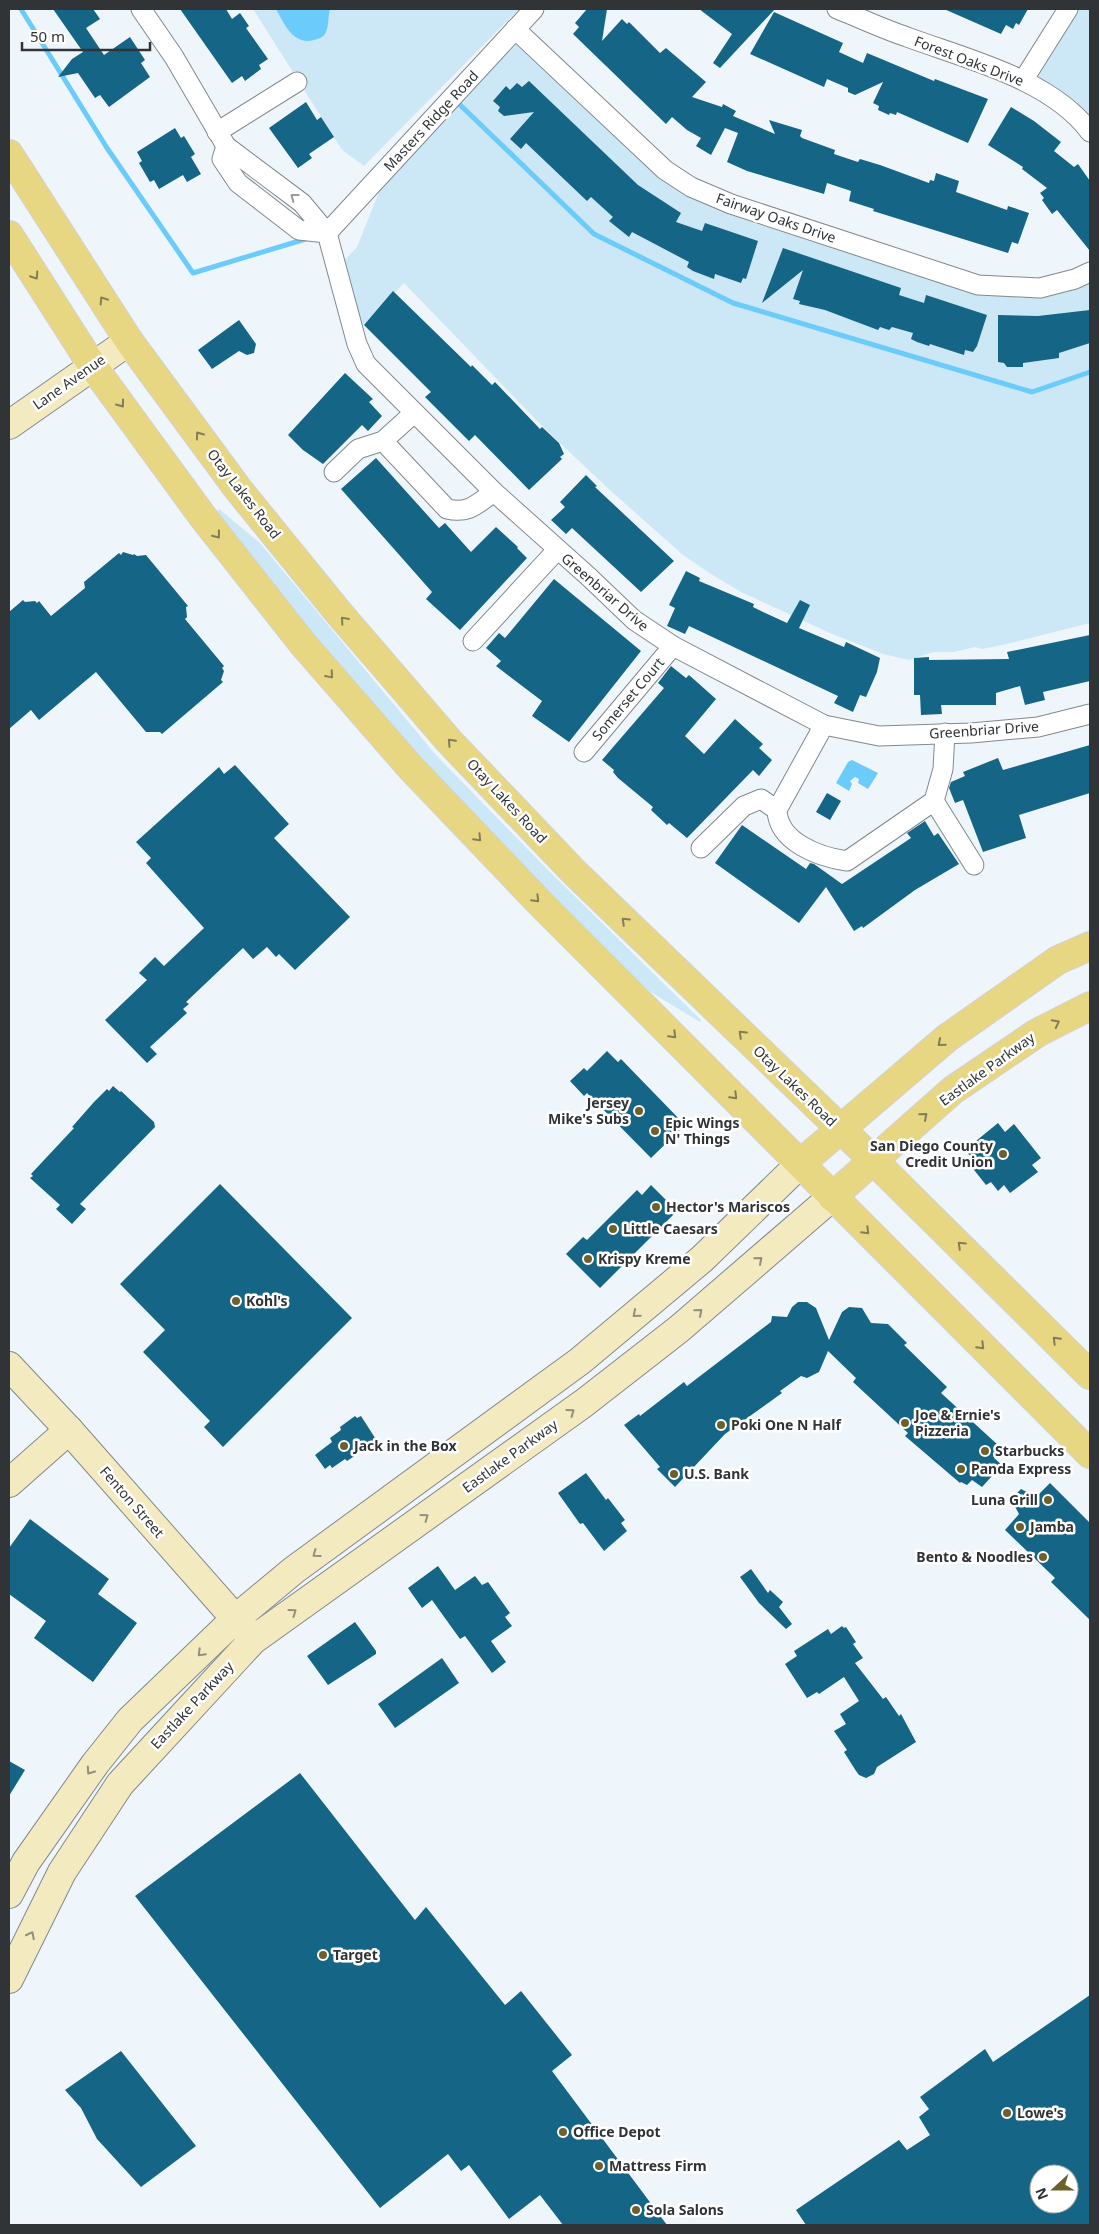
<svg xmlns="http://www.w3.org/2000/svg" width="1099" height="2234" viewBox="0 0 1099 2234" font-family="'Noto Sans',sans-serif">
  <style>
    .green { fill: #cce7f6 }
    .water { fill: #6bcbfa }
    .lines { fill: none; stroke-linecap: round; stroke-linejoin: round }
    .stream { stroke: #6bcbfa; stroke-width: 5 }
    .building { fill: #156587; fill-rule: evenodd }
    .street-casing { stroke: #82898d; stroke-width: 21 }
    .secondary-casing { stroke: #82898d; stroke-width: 30 }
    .primary-casing { stroke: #d2d2d3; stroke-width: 30 }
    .street { stroke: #fff; stroke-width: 19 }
    .secondary { stroke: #f3eac0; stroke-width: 28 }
    .primary { stroke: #e7d682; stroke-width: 28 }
    .oneway { stroke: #989a9a }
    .oneway2 { stroke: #837d58 }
    .oneway3 { stroke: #928f7b }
    .poi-dot { fill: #6c602d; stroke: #fff; stroke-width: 2 }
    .labels { text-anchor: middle; stroke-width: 5; stroke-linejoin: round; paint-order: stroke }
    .street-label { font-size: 14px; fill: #313436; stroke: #fff }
    .poi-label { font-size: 14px; font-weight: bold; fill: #313436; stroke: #fff; text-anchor: start }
  </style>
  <rect width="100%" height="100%" fill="#eff6fb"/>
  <g class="green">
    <polygon points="253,9 519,9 364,166 342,150"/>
    <polygon points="1069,9 1090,9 1090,127 1032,80"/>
    <polygon points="518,41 687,186 995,280 1045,279 1090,264 1090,623 1007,644 982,649 975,647 954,652 934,652 909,660 883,654 830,633 741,592 711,574 683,555 612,492 544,428 404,283 362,326 344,261 357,247 379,192 452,98 489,73"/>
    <polygon points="219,509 260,543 435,754 548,870 701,1020 700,1022 649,991 535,878 425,762 317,638 217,511"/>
  </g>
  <g class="water">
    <path d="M276,9H330C328,16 329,25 326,32C324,37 319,39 314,40C293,46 284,23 276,9Z"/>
    <polygon points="852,760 878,773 868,789 858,783 859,779 855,777 850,781 852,784 849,791 836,783 848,762"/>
  </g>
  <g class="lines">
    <g class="stream">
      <polyline points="21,9 107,148 193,273 309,238"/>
      <polyline points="455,100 594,234 733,303 1032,392 1090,372"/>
    </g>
  </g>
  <g class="building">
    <polygon points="53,9 93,9 100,19 86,28 104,55 130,37 145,60 141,63 150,77 109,107 100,95 95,98 78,73 58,77 72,59 83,52"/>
    <polygon points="180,9 226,9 232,19 240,13 249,26 246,28 268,59 259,65 261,69 245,81 242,76 232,83"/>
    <polygon points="587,9 607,9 602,41 622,19 627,24 629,22 660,53 666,48 706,82 692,97 722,107 723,104 736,111 733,116 775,134 769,120 802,130 800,136 802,138 835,150 834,154 858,162 860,159 880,165 929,183 930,180 934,181 936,173 959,181 956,192 1007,210 1008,206 1029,213 1018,244 1012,242 1008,253 873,211 874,209 849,201 851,191 827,183 824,194 747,171 727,162 738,133 725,128 711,155 696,146 701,138 687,130 672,117 666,124 573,34 579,27 575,23"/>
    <polygon points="699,9 775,9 720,68 713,63 732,34"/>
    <polygon points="944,9 1028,9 1019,25 1016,23 1013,29 1006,25 1001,34"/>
    <polygon points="774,12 843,43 839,52 863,63 867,53 934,81 935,79 988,99 968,143 897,112 896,115 890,113 889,115 878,110 879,106 873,103 883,82 855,95 848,92 848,88 827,79 824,87 750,54"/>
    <polygon points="529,81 638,185 681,213 676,222 702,231 705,223 758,241 746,279 743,278 741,283 715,274 714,279 693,271 687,267 689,262 632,232 629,237 609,221 613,217 591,197 587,201 526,143 521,149 510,139 534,112 504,116 498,111 500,107 493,101 506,86 510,90 517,83 522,87"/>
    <polygon points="306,102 317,120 321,117 334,137 309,154 312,158 298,168 269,128"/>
    <polygon points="1011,107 1034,121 1061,142 1054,151 1074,167 1078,164 1090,181 1090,251 1057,210 1052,214 1042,200 1044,198 1040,193 1047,188 1022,169 1023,167 988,145"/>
    <polygon points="175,128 181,138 184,136 195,154 191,157 201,174 187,182 183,175 159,189 154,180 150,182 139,163 142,161 137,152"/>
    <polygon points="783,248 901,288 899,295 924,303 926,295 987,315 977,346 973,352 965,350 964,355 930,344 929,346 917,342 911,339 913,333 892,327 889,330 880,327 878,330 825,310 799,304 800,301 793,299 803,270 762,303"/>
    <polygon points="393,291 471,367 472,365 492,385 495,382 540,429 542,427 559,443 564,454 560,457 562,459 529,490 475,435 469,441 425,397 431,392 364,325"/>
    <polygon points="1090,310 1090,343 1059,353 1059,358 1023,363 1023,367 1007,367 1004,363 998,362 998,315 1038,316"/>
    <polygon points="239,320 256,344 254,353 247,355 239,351 212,369 198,350"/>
    <polygon points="345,373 373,399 369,402 382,416 368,431 362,425 323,464 303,450 288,435"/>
    <polygon points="376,458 439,528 445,523 471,552 496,527 518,547 517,548 527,558 460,630 426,599 432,592 341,489"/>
    <polygon points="586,475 597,486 595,487 674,561 641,592 572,528 566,534 551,520 565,507 560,502"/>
    <polygon points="123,552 133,555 134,554 137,556 146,555 188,606 186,607 187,617 185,619 224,666 222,668 224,671 221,680 223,682 162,734 160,732 146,732 96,672 39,720 31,710 9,729 9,612 23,600 25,602 35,601 37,603 39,601 51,616 85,588 84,582 119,553 121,555"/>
    <polygon points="686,571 700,578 699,581 754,604 753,607 761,611 787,623 800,600 810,605 799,628 844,647 846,642 880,658 877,672 866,697 860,695 853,712 834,703 838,696 689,626 685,634 667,626 675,608 669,605"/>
    <polygon points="554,579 641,651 569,742 532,716 542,701 496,666 501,661 486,648 499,633 505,638"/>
    <polygon points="1090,635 1090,681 1043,692 1045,700 1025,705 1020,686 996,693 996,705 941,705 942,714 921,715 920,695 914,695 914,658 929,657 929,660 1009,659 1007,652"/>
    <polygon points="671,666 686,678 689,675 716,699 685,736 704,754 735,719 763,744 759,748 772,760 759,776 753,770 687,838 669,823 667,825 651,810 653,807 618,778 613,772 614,770 602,760 664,688 658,683"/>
    <polygon points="1090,745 1090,793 1019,815 1026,838 983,852 963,800 955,803 949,788 951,782 965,776 963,772 998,758 1003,770"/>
    <polygon points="235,765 289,824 274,838 350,917 295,970 279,954 276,957 267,947 253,959 243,948 186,1002 189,1004 183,1009 187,1013 150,1047 157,1054 147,1063 105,1020 147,980 139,973 155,957 164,966 204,928 146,863 151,858 136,842 219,767 224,774"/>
    <polygon points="827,793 841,801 830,820 816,812"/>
    <polygon points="925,821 934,836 938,833 959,864 915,890 863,928 862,926 854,931 826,887 799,923 715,863 742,825 806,869 810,863 814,864 842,884 911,838 907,833"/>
    <polygon points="607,1051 618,1062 621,1059 685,1125 651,1158 587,1093 584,1096 570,1081 584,1068 587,1071"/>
    <polygon points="113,1086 120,1092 121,1091 154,1122 155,1127 80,1204 86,1209 72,1224 56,1209 60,1205 30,1178 33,1176 31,1174 74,1128 72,1127 94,1102 107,1089 109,1091"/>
    <polygon points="998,1123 1005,1132 1014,1124 1041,1158 1032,1165 1038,1172 1010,1193 1004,1185 998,1191 991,1182 986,1185 967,1161 972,1158 965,1150"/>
    <polygon points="220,1184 352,1318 223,1447 204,1427 210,1421 143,1352 165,1330 120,1284"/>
    <polygon points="651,1185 677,1211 600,1288 566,1254 583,1237 587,1240 637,1190 642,1195"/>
    <polygon points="798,1302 807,1302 816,1308 829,1340 842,1312 849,1307 862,1308 871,1323 888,1324 907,1343 904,1345 947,1387 941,1393 998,1445 996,1446 999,1448 996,1451 998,1454 994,1458 1002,1465 982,1487 972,1480 967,1485 961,1482 960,1483 905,1436 908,1433 853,1382 856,1378 828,1351 819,1372 807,1378 801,1376 780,1391 782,1393 725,1434 675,1487 657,1469 660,1467 624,1425 639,1414 640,1416 684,1382 687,1386 771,1322 772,1316 787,1317 792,1307"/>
    <polygon points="355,1416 357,1418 361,1416 377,1441 347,1461 345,1459 332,1468 330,1465 325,1469 315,1455 332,1442 330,1438 341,1430 340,1427"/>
    <polygon points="586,1473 606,1500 608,1498 625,1520 621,1523 627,1531 604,1551 583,1523 580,1524 558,1493"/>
    <polygon points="1050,1483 1090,1523 1090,1620 1051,1582 1055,1578 1005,1530 1019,1514 1011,1499 1021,1489 1036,1497"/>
    <polygon points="30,1519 109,1579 98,1594 137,1623 93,1682 34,1638 46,1621 9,1594 9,1548"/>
    <polygon points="438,1566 455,1590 475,1576 482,1585 488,1582 510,1613 505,1617 512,1626 491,1641 506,1662 492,1673 465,1636 460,1639 432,1600 422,1608 408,1588"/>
    <polygon points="751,1569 768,1593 770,1590 783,1602 779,1607 792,1624 786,1629 759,1603 740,1577"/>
    <polygon points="355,1622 376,1651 376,1654 328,1685 307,1656"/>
    <polygon points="842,1626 844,1628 846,1627 856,1642 853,1644 863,1658 855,1663 883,1699 886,1697 899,1716 901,1714 916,1742 877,1767 874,1774 866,1778 859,1775 856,1771 844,1752 847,1750 834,1731 846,1724 840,1714 859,1701 844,1677 819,1694 817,1692 807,1698 785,1664 797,1656 794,1651 828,1629 831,1634"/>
    <polygon points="442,1658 459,1683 395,1728 378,1704"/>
    <polygon points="9,1761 25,1770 9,1796"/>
    <polygon points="300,1773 415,1920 426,1907 505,2005 521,1991 572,2055 552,2071 667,2225 563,2225 540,2195 509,2219 469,2165 461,2171 448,2154 380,2208 135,1896"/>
    <path d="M1090,1995V2225H806L796,2210L899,2140L907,2150L930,2135L919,2117L929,2109L920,2097L985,2049L993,2062ZM1039,2174H1069V2204H1039Z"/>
    <polygon points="121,2051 196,2146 141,2187 97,2139 81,2108 65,2090"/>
  </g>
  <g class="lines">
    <defs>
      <g id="street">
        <polyline points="141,9 174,57 226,146"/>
        <path d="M837,9C860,18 883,29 907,37C966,59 1051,79 1090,132"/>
        <polyline points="515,29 665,170 691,187 731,204 978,285 1040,288 1075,279 1090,272"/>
        <polyline points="1024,79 1068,9"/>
        <polyline points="217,132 297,82"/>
        <polyline points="327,233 299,230 238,183 222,159 226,146 302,203 327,233 357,344 366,364 494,492 589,577 634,620 673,646 824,725 879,736 971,733 1038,727 1090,714"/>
        <polyline points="327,233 534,9"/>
        <path d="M383,441L447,509C469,514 477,504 494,492"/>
        <polyline points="334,472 358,449 383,441 414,413"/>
        <polyline points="473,641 557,550"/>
        <path d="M824,725L777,810C778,842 819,857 847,861L934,801L943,769L945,733"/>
        <polyline points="584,752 673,646"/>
        <polyline points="934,801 974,865"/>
        <polyline points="701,848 744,806 761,799 777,810"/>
      </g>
      <g id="secondary">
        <polyline points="9,425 129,341"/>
        <polyline points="9,1366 69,1430 248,1633"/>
        <polyline points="9,1483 69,1430"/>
        <polyline points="9,1894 26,1862 95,1764 130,1720 235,1619 294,1570 580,1361 702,1259 801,1163"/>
        <polyline points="9,1979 62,1872 120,1784 253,1640 584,1403 679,1329 832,1197"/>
      </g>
      <g id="primary">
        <polyline points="9,154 129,341 238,489 338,612 449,741 574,872 873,1160 1090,1375"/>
        <polyline points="9,235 92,365 203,517 303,644 411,768 540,903 1090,1454"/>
        <polyline points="801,1163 947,1038 1058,960 1090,946"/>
        <polyline points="832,1197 953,1090 1037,1033 1090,1006"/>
      </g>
    </defs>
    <use href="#street" class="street-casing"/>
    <use href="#secondary" class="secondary-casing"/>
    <use href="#primary" class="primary-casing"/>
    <use href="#street" class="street"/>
    <use href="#secondary" class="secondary"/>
    <use href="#primary" class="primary"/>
  </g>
  <defs><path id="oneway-chevron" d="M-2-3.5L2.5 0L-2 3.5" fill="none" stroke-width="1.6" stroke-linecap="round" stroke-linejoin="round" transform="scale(1.25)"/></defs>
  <use class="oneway" href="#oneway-chevron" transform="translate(294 197) rotate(-143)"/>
  <g class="oneway2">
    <use href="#oneway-chevron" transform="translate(35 276) rotate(57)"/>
    <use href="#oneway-chevron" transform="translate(103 300) rotate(-123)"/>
    <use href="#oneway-chevron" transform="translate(121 404) rotate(54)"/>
    <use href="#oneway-chevron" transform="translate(199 435) rotate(-126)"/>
    <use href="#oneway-chevron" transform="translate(217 535) rotate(52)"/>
    <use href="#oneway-chevron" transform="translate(344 620) rotate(-131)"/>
    <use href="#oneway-chevron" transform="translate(330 675) rotate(49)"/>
    <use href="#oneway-chevron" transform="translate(451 742) rotate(-133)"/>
    <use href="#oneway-chevron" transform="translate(478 838) rotate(46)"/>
    <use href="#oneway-chevron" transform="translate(536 899) rotate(46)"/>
    <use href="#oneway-chevron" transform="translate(625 921) rotate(-136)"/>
    <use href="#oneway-chevron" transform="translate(1056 1023) rotate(-27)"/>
    <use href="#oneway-chevron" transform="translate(742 1034) rotate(-136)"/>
    <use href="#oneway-chevron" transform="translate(673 1035) rotate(45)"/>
    <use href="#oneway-chevron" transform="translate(941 1043) rotate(140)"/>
    <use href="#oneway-chevron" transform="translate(734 1096) rotate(45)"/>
    <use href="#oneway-chevron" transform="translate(924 1116) rotate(-41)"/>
    <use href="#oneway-chevron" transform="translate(866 1231) rotate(45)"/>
    <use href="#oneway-chevron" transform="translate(961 1245) rotate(-136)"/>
    <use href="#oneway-chevron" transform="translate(1056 1340) rotate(-135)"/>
    <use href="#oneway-chevron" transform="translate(981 1346) rotate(45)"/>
  </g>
  <g class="oneway3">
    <use href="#oneway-chevron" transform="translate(759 1260) rotate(-41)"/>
    <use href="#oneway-chevron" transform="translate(699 1312) rotate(-41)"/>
    <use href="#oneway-chevron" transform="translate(636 1314) rotate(140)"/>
    <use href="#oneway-chevron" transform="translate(571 1412) rotate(-36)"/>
    <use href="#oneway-chevron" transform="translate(425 1517) rotate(-36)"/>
    <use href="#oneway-chevron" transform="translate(316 1554) rotate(144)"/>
    <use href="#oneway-chevron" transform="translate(293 1612) rotate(-36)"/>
    <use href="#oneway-chevron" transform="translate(201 1653) rotate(135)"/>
    <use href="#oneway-chevron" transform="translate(90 1771) rotate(125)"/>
    <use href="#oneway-chevron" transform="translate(31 1935) rotate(-63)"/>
  </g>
  <g class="poi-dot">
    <circle cx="639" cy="1111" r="5"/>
    <circle cx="655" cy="1131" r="5"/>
    <circle cx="1003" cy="1154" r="5"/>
    <circle cx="656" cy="1207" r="5"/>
    <circle cx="613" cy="1229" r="5"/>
    <circle cx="588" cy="1259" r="5"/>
    <circle cx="236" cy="1301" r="5"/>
    <circle cx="905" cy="1423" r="5"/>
    <circle cx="721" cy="1425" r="5"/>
    <circle cx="344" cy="1446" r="5"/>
    <circle cx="985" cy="1451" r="5"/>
    <circle cx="961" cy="1469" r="5"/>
    <circle cx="674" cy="1474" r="5"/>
    <circle cx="1048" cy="1500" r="5"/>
    <circle cx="1020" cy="1527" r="5"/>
    <circle cx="1043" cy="1557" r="5"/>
    <circle cx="323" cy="1955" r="5"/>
    <circle cx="1007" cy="2113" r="5"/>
    <circle cx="563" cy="2132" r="5"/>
    <circle cx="599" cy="2166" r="5"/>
    <circle cx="636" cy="2210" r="5"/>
  </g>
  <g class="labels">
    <g class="street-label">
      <text transform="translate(969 61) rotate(21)" y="5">Forest Oaks Drive</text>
      <text transform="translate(431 121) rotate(-47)" y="5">Masters Ridge Road</text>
      <text transform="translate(776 218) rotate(19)" y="5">Fairway Oaks Drive</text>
      <text transform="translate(69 382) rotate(-35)" y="5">Lane Avenue</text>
      <text transform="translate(244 494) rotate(52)" y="5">Otay Lakes Road</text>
      <text transform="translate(605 592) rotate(41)" y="5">Greenbriar Drive</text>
      <text transform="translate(628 699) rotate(-50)" y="5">Somerset Court</text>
      <text transform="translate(984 730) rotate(-4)" y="5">Greenbriar Drive</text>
      <text transform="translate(507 801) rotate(47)" y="5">Otay Lakes Road</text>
      <text transform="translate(987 1069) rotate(-36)" y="5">Eastlake Parkway</text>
      <text transform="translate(795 1086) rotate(44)" y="5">Otay Lakes Road</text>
      <text transform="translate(510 1456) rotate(-36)" y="5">Eastlake Parkway</text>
      <text transform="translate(132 1502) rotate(49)" y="5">Fenton Street</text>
      <text transform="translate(192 1705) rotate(-47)" y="5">Eastlake Parkway</text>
    </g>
    <g class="poi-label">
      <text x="629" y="1108" text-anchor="end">Jersey<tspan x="629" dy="16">Mike's Subs</tspan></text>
      <text x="665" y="1128">Epic Wings<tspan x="665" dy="16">N' Things</tspan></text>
      <text x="993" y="1151" text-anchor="end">San Diego County<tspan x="993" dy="16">Credit Union</tspan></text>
      <text x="666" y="1212">Hector's Mariscos</text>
      <text x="623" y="1234">Little Caesars</text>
      <text x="598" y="1264">Krispy Kreme</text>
      <text x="246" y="1306">Kohl's</text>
      <text x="915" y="1420">Joe &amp; Ernie's<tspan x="915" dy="16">Pizzeria</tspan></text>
      <text x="731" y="1430">Poki One N Half</text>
      <text x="354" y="1451">Jack in the Box</text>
      <text x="995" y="1456">Starbucks</text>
      <text x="971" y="1474">Panda Express</text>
      <text x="684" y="1479">U.S. Bank</text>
      <text x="1038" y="1505" text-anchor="end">Luna Grill</text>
      <text x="1030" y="1532">Jamba</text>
      <text x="1033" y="1562" text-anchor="end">Bento &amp; Noodles</text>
      <text x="333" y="1960">Target</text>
      <text x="1017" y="2118">Lowe's</text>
      <text x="573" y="2137">Office Depot</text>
      <text x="609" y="2171">Mattress Firm</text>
      <text x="646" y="2215">Sola Salons</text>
    </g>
  </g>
  <rect width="1099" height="2234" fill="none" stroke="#313436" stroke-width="20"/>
  <g transform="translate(1054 2189) rotate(249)"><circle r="24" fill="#ffffff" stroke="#adaeaf"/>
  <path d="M0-4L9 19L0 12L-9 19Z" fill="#6c602d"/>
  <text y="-8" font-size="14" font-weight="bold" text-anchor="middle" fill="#313436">N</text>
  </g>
  <path d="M22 42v8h128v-8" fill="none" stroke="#313436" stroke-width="2.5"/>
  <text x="30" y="42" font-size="15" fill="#313436" stroke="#ffffff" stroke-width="4" paint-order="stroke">50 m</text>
</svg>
